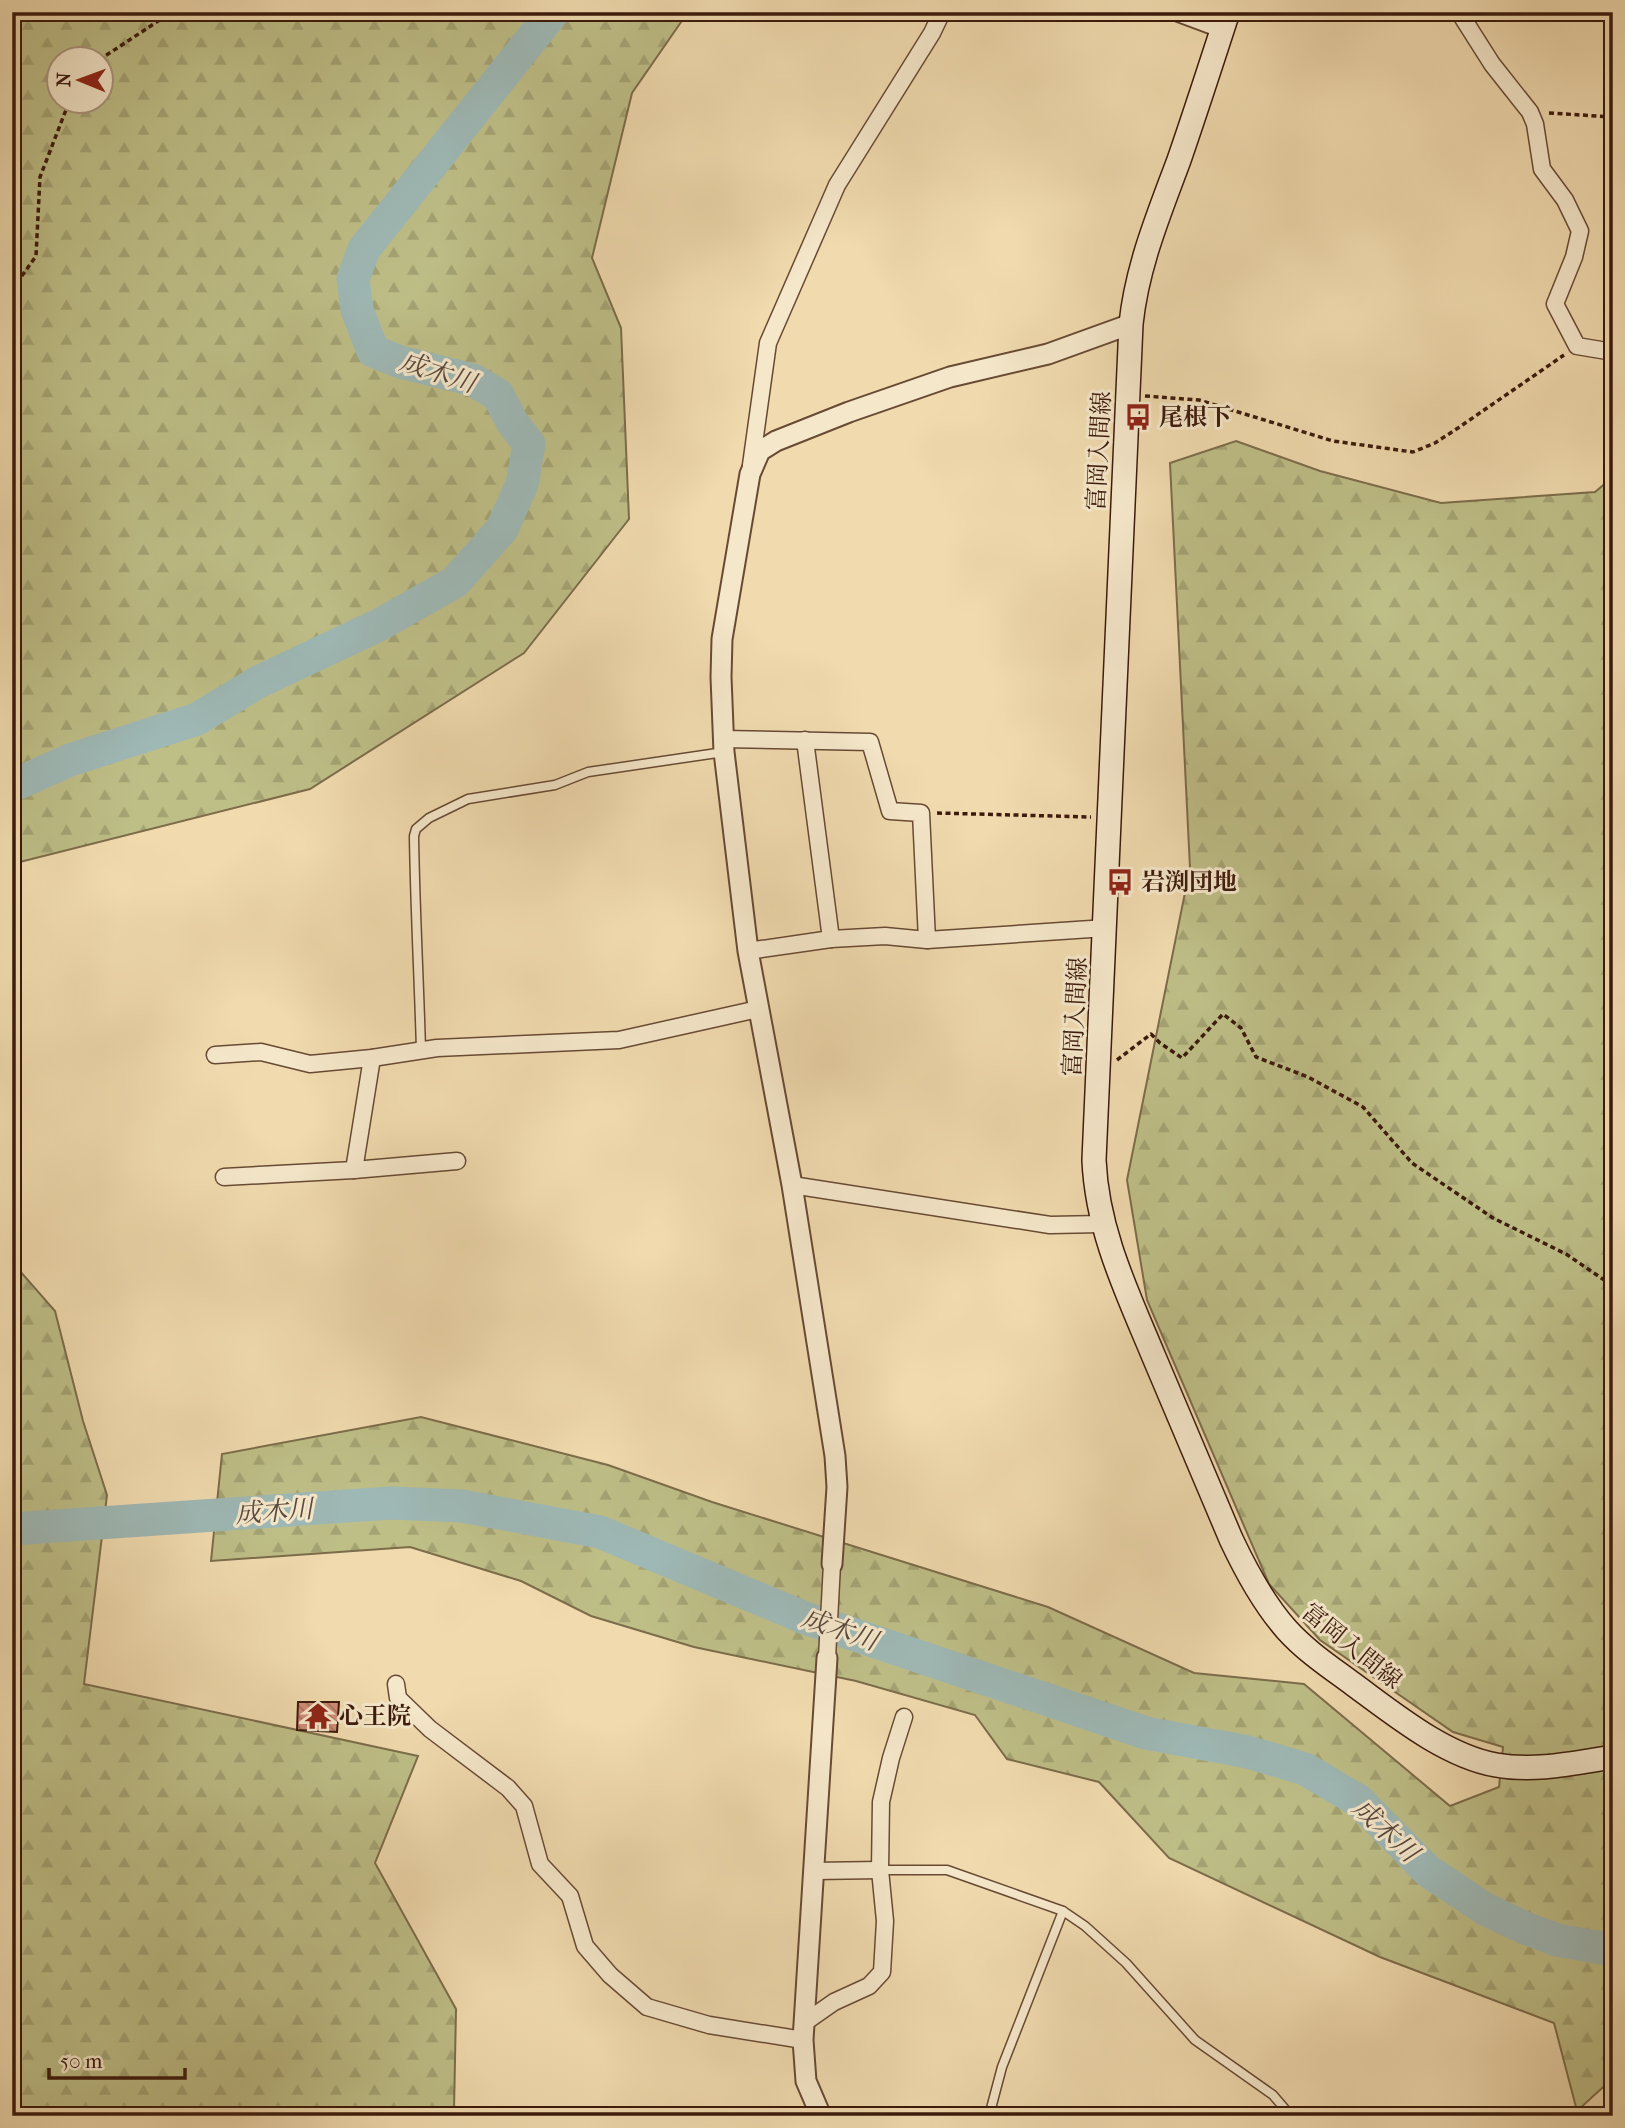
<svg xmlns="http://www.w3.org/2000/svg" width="1625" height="2128" viewBox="0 0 1625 2128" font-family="'IM FELL French Canon','Noto Serif JP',serif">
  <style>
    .forest { fill: url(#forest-firs); stroke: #7c6c4a; stroke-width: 2; fill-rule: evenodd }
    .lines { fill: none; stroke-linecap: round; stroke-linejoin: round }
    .river { stroke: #9eb8b5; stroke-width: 33 }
    .building { fill: url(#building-back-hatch); stroke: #3b1a0c; stroke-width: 2 }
    .service-casing { stroke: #684a34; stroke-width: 11 }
    .minor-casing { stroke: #684a34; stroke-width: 19 }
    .tertiary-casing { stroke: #684a34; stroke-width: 23 }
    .secondary-casing { stroke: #3b1a0c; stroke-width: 26 }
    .path { stroke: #3b1a0c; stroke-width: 3.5; stroke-dasharray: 5 3.5; stroke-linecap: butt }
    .service { stroke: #f5e7ca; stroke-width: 8 }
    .minor { stroke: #f5e7ca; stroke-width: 16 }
    .tertiary { stroke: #f5e7ca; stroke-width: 19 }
    .secondary { stroke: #f5e7ca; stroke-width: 23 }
    .labels { text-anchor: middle; stroke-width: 6; stroke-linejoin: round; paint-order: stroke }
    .poi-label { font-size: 24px; font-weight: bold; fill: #3b1a0c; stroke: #f5e7ca; text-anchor: start }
    .street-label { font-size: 24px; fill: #3b1a0c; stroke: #f5e7ca }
    .water-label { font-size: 26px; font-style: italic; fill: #59493f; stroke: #f5e7ca }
  </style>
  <defs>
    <pattern id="forest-firs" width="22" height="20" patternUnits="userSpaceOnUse" patternTransform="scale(1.75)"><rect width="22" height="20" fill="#bebe87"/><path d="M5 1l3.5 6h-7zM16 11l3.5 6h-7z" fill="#a4a373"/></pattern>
    <pattern id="building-back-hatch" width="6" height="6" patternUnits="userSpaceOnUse" patternTransform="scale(1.75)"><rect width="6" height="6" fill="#d08c75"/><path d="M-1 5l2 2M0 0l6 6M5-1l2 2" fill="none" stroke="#aa725e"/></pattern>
  </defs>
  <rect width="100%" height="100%" fill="#f0daae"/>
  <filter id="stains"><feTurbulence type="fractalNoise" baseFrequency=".00286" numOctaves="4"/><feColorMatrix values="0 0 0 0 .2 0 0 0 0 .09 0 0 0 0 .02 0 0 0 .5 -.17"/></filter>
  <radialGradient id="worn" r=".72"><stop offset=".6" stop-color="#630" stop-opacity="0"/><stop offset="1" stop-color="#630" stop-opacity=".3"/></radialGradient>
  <g class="forest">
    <path d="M12,12H688L632,93L592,258L621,328L629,519L524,653L310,789L12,864ZM60,60H102V102H60Z"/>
    <polygon points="1236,441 1320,471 1441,503 1595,492 1613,477 1613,2078 1577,2111 1554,2023 1380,1957 1169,1858 1099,1782 1007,1759 975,1715 856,1681 694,1647 591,1616 521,1581 410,1547 211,1561 222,1454 421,1417 608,1465 712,1502 1048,1607 1194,1673 1304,1684 1450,1806 1499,1787 1503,1747 1453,1732 1320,1640 1269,1584 1147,1300 1127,1180 1190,868 1170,463"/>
    <polygon points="12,1262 55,1311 83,1421 107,1495 84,1684 418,1756 375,1863 456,2009 454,2111 459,2116 12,2116"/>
  </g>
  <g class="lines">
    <g class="river">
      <polyline points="12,786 70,760 197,719 258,682 379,625 455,582 502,529 522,484 529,444 512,422 498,395 473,380 400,362 373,351 357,310 353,279 364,249 553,12"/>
      <polyline points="12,1529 391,1503 462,1506 600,1532 805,1618 1146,1733 1248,1752 1305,1769 1359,1801 1428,1871 1485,1909 1525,1928 1557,1940 1613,1950"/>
    </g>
  </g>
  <polygon class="building" points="298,1702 339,1702 337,1732 297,1730"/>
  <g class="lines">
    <defs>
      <g id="service">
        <path d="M421,1050C419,979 415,907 414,836L416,829L429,818L468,799L555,785L588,772L724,752"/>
        <polyline points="880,1870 947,1870 1063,1911 1085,1926 1126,1963 1195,2040 1273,2095 1291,2116"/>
        <polyline points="989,2116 1002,2067 1063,1911"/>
        <polyline points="1608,2116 1613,2108"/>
      </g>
      <g id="minor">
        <polyline points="1459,12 1492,64 1530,112 1535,124 1542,169 1565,200 1580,231 1574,257 1555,304 1577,346 1613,352"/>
        <polyline points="751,465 768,343 837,185 932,33 942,12"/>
        <polyline points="723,739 870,742 890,811 921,813 927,940"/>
        <polyline points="805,740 831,939"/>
        <polyline points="748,951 831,939 885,936 927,940 1106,928"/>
        <polyline points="215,1055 261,1052 310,1064 372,1058 437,1048 619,1040 758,1009"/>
        <polyline points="354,1170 372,1058"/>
        <polyline points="224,1177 354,1170 457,1161"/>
        <polyline points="792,1185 1050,1225 1102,1224"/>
        <polyline points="827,1658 832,1564"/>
        <polyline points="396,1684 398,1698 430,1729 508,1788 524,1806 540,1864 570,1896 585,1946 610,1975 647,2007 709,2025 803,2040"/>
        <polyline points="814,1871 880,1870"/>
        <polyline points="804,2023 834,2002 869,1986 882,1972 885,1921 880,1870 881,1802 891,1758 904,1717"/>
      </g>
      <g id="tertiary">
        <polyline points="1180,12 1223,28"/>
        <polyline points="832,1564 837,1487 835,1456 792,1185 748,951 724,752 721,677 722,639 750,474 760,451 776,441 849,412 950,377 1048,354 1131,324"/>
        <polyline points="821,2116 806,2081 803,2040 827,1658"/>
      </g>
      <path id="secondary" d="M1228,12C1212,61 1196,111 1179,160C1159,214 1137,266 1131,324L1094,1160C1097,1231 1127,1292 1154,1357C1180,1418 1205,1479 1231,1539C1246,1571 1263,1603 1287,1630C1306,1651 1330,1667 1353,1684C1394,1714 1445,1756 1496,1765C1535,1772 1574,1763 1613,1757"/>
    </defs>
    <use href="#service" class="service-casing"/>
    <use href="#minor" class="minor-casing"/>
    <use href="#tertiary" class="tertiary-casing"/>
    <use href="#secondary" class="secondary-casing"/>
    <g class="path">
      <polyline points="99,60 172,12"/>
      <polyline points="1549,113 1613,117"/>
      <polyline points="12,290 36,256 40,177 69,102"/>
      <polyline points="1145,396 1199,400 1333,441 1413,452 1435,443 1458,428 1564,355"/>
      <polyline points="937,813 1091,817"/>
      <polyline points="1117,1060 1151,1034 1160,1043 1182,1058 1223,1014 1241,1028 1256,1057 1308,1077 1363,1107 1412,1163 1493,1218 1566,1254 1613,1286"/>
    </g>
    <use href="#service" class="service"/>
    <use href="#minor" class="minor"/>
    <use href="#tertiary" class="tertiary"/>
    <use href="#secondary" class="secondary"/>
  </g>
  <defs>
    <symbol id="bus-bare" viewBox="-9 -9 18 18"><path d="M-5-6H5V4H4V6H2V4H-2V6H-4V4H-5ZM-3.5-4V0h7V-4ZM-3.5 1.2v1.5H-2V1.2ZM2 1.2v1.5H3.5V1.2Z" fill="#8f2418" stroke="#f5e7ca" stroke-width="2.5" paint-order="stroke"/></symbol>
    <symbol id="temple-bare" viewBox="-9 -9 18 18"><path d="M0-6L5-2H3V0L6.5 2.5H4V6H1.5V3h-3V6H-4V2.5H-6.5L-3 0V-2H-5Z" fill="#8f2418" stroke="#f5e7ca" stroke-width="2.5" paint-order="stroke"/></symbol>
  </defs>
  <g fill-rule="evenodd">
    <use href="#bus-bare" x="1119" y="398" width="38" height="38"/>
    <use href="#bus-bare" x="1101" y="863" width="38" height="38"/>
    <use href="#temple-bare" x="299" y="1697" width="38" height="38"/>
  </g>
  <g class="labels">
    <g class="poi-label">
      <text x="1159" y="425">尾根下</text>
      <text x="1141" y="890">岩渕団地</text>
      <text x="339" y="1724">心王院</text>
    </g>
    <g class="street-label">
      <text transform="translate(1099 451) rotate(-87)" y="8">富岡入間線</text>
      <text transform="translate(1075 1017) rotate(-87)" y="8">富岡入間線</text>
      <text transform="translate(1352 1646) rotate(39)" y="8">富岡入間線</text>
    </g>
    <g class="water-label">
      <text transform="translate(438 372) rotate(18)" y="9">成木川</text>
      <text transform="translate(274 1511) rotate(-4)" y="9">成木川</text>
      <text transform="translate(840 1629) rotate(19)" y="9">成木川</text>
      <text transform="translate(1386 1830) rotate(43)" y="9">成木川</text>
    </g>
  </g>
  <rect width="1625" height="2128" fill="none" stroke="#f0daae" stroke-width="42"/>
  <rect x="14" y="14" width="1597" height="2100" fill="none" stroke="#3b1a0c" stroke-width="3.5"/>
  <rect x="21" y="21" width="1583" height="2086" fill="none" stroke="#3b1a0c" stroke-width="2"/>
  <g transform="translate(80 80) rotate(271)"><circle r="33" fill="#f5e7ca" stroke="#ab957e" stroke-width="2"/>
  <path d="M0-5L12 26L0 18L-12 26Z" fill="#8f2418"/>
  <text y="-10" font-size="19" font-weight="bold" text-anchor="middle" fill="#3b1a0c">N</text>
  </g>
  <path d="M49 2068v10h136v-10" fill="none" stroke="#3b1a0c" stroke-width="3.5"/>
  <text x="60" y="2068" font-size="21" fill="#3b1a0c" stroke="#f5e7ca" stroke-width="5" paint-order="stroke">50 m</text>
  <rect width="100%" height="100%" filter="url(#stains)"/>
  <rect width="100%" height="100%" fill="url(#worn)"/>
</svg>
